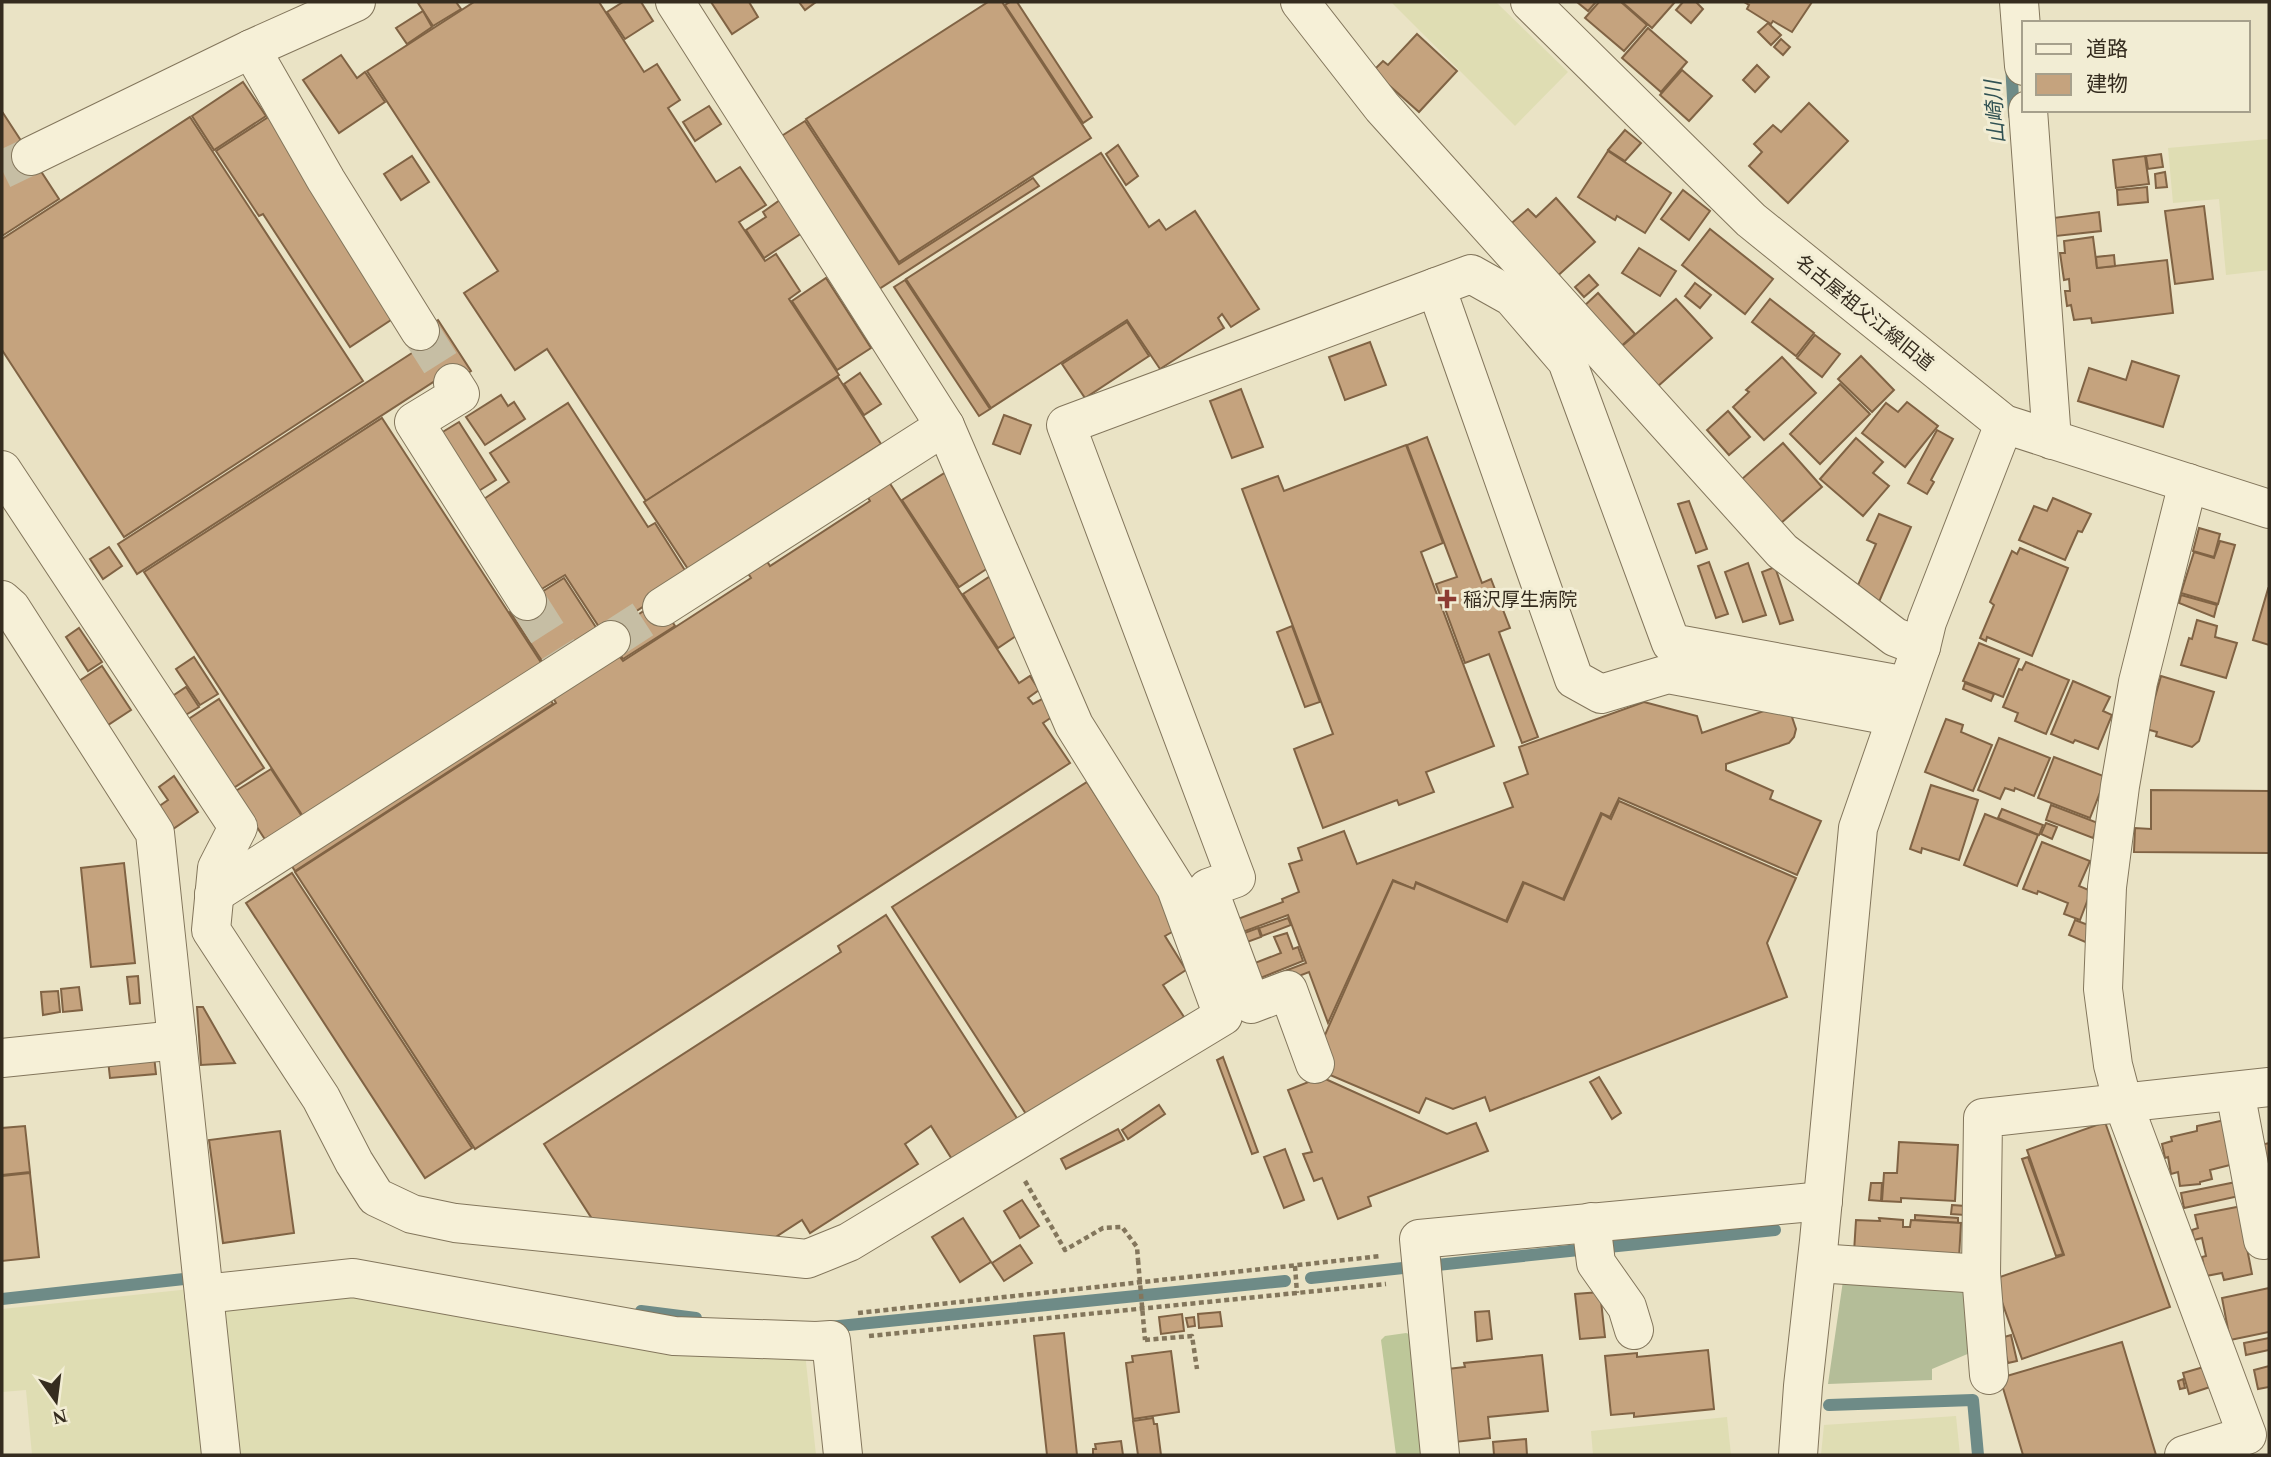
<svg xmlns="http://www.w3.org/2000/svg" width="2271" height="1457" viewBox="0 0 2271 1457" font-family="'Times New Roman','Noto Sans JP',serif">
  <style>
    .farmland { fill: #dfddb3 }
    .green { fill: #bdc799 }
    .cemetery { fill: #b4bd98 }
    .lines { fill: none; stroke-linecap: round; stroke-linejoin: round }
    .stream { stroke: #6e8b87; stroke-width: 12 }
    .building { fill: #c5a37e; stroke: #806344; stroke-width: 2 }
    .minor-tunnel { stroke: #c6bea4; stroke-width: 38; stroke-dasharray: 38 19; stroke-linecap: butt }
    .minor-casing { stroke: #83765c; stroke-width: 40 }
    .path { stroke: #83765c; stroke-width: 4.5; stroke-dasharray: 5 3.5; stroke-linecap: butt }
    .minor { stroke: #f6f0d7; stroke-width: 38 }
    .path-bridge { stroke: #83765c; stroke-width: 4.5; stroke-dasharray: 5 3.5; stroke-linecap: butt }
    .poi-dot { fill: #8d3b32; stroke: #f2edd4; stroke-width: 2.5 }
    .labels { text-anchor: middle; stroke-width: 6; stroke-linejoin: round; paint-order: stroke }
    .street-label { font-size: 19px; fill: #352c1f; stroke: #f2edd4 }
    .poi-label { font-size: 19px; fill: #352c1f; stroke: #f2edd4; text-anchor: start }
    .water-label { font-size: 21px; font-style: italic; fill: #305153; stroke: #f2edd4 }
  </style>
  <rect width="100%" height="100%" fill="#eae3c5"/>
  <g class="farmland">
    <polygon points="1391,2 1496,2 1568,72 1515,126"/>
    <polygon points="2269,139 2269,270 2226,275 2219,199 2173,203 2168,148"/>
    <polygon points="351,1288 805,1353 816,1455 238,1455 223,1302"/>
    <polygon points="190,1289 207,1455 32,1455 26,1390 2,1392 2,1309"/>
    <polygon points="1956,1416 1960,1455 1821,1455 1824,1425"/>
    <polygon points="1727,1417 1731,1455 1593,1455 1591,1431"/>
  </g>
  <polygon class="green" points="1406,1333 1412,1335 1423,1455 1396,1455 1381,1340 1385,1336"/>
  <polygon class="cemetery" points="1844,1274 1970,1283 1977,1350 1932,1369 1932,1380 1828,1384"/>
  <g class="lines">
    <g class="stream">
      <polyline points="2011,64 2014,115"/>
      <polyline points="1608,1247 1775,1230"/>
      <polyline points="1437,1265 1579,1250"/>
      <polyline points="1311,1278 1403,1268"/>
      <polyline points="2,1299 184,1279"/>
      <polyline points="641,1311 696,1318"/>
      <polyline points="829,1327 1285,1281"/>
      <polyline points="1829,1405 1973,1400 1978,1455"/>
    </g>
  </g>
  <g class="building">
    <polygon points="421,2 456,2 461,9 433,26 418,3"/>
    <polygon points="474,2 599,2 644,72 657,64 680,100 668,108 716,182 740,167 766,205 739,222 765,261 776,254 800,291 789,299 839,375 646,501 547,349 515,370 464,293 498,271 367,71"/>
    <polygon points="623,2 641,2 653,21 625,39 607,12"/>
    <polygon points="711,2 749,2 758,17 732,34"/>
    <polygon points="799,2 816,2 805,10"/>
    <polygon points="988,2 1002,2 1091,138 899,262 806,119"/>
    <polygon points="1010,2 1017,2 1092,117 1083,123 1005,5"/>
    <polygon points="1577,2 1596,2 1588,11"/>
    <polygon points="1599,2 1621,2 1647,25 1624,51 1585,18"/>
    <polygon points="1622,2 1675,2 1652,28"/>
    <polygon points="1683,2 1696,2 1703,9 1691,23 1676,10"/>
    <polygon points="1744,2 1812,2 1792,32 1773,21 1771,24 1747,9 1749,5"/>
    <polygon points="423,11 432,27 407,44 396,28"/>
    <polygon points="1768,23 1781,35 1771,45 1758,32"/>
    <polygon points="1648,28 1687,62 1661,92 1622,58"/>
    <polygon points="1417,34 1457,71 1419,112 1373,71 1383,61 1388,65"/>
    <polygon points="1781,39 1790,47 1783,55 1774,47"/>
    <polygon points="341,55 357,78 365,72 385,102 339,133 303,80"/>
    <polygon points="1757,65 1769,77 1755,92 1743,80"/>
    <polygon points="1682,70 1712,96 1689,121 1660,95"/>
    <polygon points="243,82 266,116 214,150 192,116"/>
    <polygon points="1809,103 1848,141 1788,203 1749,166 1762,152 1754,144 1773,125 1781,132"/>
    <polygon points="709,106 721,124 695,141 683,122"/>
    <polygon points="3,113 59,199 2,236 2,114"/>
    <polygon points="273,114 397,316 350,347 263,214 259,216 216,151"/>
    <polygon points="190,117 363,381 124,537 2,350 2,239"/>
    <polygon points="805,121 899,264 1033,178 1039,186 879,289 780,137"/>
    <polygon points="1625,130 1641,143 1625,161 1608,150"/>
    <polygon points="1118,145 1138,176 1126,185 1106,154"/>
    <polygon points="1608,151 1671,193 1645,233 1617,216 1615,220 1578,197"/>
    <polygon points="1101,153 1149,227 1159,220 1166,230 1195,211 1259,309 1231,327 1222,314 1218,318 1224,328 1160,369 1127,320 991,408 906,279"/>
    <polygon points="2161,154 2163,167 2148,169 2146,156"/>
    <polygon points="412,156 429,182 401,200 384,174"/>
    <polygon points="2145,156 2149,184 2116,188 2113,160"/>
    <polygon points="2165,172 2167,187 2156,188 2155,174"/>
    <polygon points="2147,187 2148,202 2118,205 2117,190"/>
    <polygon points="1683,190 1710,211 1689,240 1661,219"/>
    <polygon points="1556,198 1595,242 1553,280 1507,227 1528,209 1536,217"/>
    <polygon points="780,200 802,233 764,258 746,230 766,217 763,212"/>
    <polygon points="2204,206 2213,279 2175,284 2165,211"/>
    <polygon points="2099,212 2101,231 2056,236 2053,218"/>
    <polygon points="1710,229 1773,279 1745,314 1682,265"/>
    <polygon points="2093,237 2097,268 2167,260 2173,313 2092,323 2091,318 2074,320 2071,305 2067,306 2065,291 2070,291 2069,279 2064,280 2060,253 2065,253 2064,241"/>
    <polygon points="1639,248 1676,271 1660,296 1622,273"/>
    <polygon points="2114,255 2115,266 2097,268 2096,257"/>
    <polygon points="1589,275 1598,285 1584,297 1575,287"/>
    <polygon points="826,278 871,348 837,370 792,301"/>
    <polygon points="905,280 990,409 979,416 894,287"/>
    <polygon points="1695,283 1711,295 1700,308 1685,296"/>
    <polygon points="1598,293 1635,334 1619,348 1582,308"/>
    <polygon points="1676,299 1712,338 1657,387 1621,347"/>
    <polygon points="1770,299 1814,333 1796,356 1752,322"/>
    <polygon points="438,320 471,371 441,391 435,381 137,574 118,544 415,351 407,339"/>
    <polygon points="1127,322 1149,356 1085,398 1062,364"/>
    <polygon points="1815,335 1840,354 1822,377 1797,358"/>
    <polygon points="1370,342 1386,385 1345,400 1329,357"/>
    <polygon points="1861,356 1894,390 1872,412 1838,379"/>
    <polygon points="1782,357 1816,393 1764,440 1733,407 1749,392 1746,390"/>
    <polygon points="2132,361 2179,376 2163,427 2078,401 2089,368 2126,380"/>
    <polygon points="860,373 881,404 864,415 844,384"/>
    <polygon points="838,377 881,444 688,569 644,502"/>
    <polygon points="1840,384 1870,414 1820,464 1790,434"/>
    <polygon points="1241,389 1263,447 1232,458 1210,401"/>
    <polygon points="501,395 508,406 514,402 525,419 485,445 466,417"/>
    <polygon points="1907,402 1938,426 1905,467 1862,433 1886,403 1898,412"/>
    <polygon points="568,403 648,527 655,523 686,572 679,583 603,633 565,575 540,590 481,501 509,482 490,453"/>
    <polygon points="1728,411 1750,437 1729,455 1707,430"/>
    <polygon points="1004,415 1031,425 1020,454 993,444"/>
    <polygon points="382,418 544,667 306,821 144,572"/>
    <polygon points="459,422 496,480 474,494 436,436"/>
    <polygon points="1937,430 1953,439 1931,480 1934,482 1927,494 1908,483"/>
    <polygon points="1427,437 1482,583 1491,579 1510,628 1499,632 1538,737 1522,743 1489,654 1465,663 1436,584 1457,577 1407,445"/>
    <polygon points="1856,438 1883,462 1873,473 1889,486 1863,516 1820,479"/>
    <polygon points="1783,443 1822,487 1781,523 1742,479"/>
    <polygon points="1406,445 1443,543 1421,552 1494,746 1426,772 1434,792 1399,805 1397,800 1323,828 1294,749 1333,734 1242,489 1278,476 1284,491"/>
    <polygon points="946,472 988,568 959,587 902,500"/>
    <polygon points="889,482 1019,683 1030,676 1039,690 1028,698 1033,704 1044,698 1055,715 1043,723 1070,763 475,1149 295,872 556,703 551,694 616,652 623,661 751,578 746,570 765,558 770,566 870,501 867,496"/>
    <polygon points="2053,498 2091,514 2082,532 2078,531 2065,560 2019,540 2034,506 2047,511"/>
    <polygon points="1689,501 1707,549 1696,553 1678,504"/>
    <polygon points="1879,514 1911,527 1879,602 1855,592 1876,544 1867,540"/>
    <polygon points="2199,528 2220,534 2214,557 2193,551"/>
    <polygon points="2220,541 2235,545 2218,604 2181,593 2194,552 2214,558"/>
    <polygon points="109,547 122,566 103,579 90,559"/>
    <polygon points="2020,548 2068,568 2032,656 1987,637 1986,641 1980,638 1994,605 1990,602 2012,551 2017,554"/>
    <polygon points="1709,562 1728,614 1716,618 1698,566"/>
    <polygon points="1748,563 1766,615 1743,622 1725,572"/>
    <polygon points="1775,567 1793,620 1780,624 1762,572"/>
    <polygon points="992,575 1028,628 998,648 963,594"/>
    <polygon points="564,578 599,632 546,667 510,612"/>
    <polygon points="2268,589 2269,590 2269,645 2253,640"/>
    <polygon points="2181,595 2217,605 2214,617 2179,603"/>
    <polygon points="659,601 675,626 623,659 607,635"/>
    <polygon points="2197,620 2217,626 2215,637 2237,643 2226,678 2181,665 2189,638 2192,639"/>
    <polygon points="1292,626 1320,702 1305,707 1277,632"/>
    <polygon points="79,628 102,662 88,671 66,637"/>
    <polygon points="1979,643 2019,659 2003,697 1963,681"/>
    <polygon points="194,657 218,694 200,705 176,669"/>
    <polygon points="2026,662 2069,680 2046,734 2015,721 2018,713 2003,707 2019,669 2022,670"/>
    <polygon points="102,666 131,710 108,725 79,681"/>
    <polygon points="2161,676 2214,692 2199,741 2192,747 2156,736 2157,732 2146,729"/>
    <polygon points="2073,681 2110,697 2103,711 2112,715 2098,749 2075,740 2073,743 2051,734"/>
    <polygon points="1965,683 1994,694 1991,701 1963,689"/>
    <polygon points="186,687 199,707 184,716 171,697"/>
    <polygon points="546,692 553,704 295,871 288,860"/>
    <polygon points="219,699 264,768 232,789 187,720"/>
    <polygon points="1644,702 1697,716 1702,733 1775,707 1791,714 1796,729 1794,737 1789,743 1726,764 1726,770 1773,791 1770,799 1821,821 1797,875 1619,798 1610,817 1601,813 1563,899 1523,882 1506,921 1416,882 1414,889 1393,880 1328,1023 1309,972 1260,991 1256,982 1306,963 1288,915 1240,933 1235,920 1283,902 1282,899 1299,892 1289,864 1302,860 1298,848 1344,831 1357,864 1513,807 1504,783 1528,774 1519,747"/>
    <polygon points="1946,719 1963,725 1961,732 1992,745 1973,791 1925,772"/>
    <polygon points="1999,738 2050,758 2034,796 2015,788 2014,791 2005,788 2000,799 1978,790"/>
    <polygon points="2054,757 2106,777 2090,818 2038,798"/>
    <polygon points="271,769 303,818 266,841 234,792"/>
    <polygon points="174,776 198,812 173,829 158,807 168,800 159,787"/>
    <polygon points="1087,782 1181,927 1165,936 1186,970 1163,985 1184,1017 1028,1117 892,907"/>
    <polygon points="1931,785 1978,800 1959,860 1922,848 1921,853 1910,849"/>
    <polygon points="2151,790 2269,791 2269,853 2134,852 2135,828 2151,829"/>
    <polygon points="1619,801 1796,878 1767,943 1787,997 1490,1111 1485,1097 1453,1109 1426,1098 1419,1113 1323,1072 1317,1053 1393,881 1414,889 1416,883 1507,922 1524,883 1564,900 1602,814 1611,819"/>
    <polygon points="2051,805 2098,823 2093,838 2046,820"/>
    <polygon points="2002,809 2043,825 2039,835 1998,818"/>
    <polygon points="1985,814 2038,835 2017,886 1964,865"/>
    <polygon points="2046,823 2057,827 2052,839 2041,834"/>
    <polygon points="2042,842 2090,861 2079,886 2091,891 2080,920 2064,914 2068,903 2038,891 2037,894 2023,889"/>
    <polygon points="124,863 135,963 91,967 81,868"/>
    <polygon points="292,873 472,1148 425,1178 246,903"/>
    <polygon points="886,915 1020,1123 955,1164 931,1126 905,1144 918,1164 810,1233 802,1220 762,1246 596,1225 544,1144 841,952 838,946"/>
    <polygon points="1288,918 1291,925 1262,936 1259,928"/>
    <polygon points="2075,920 2096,928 2090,944 2069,935"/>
    <polygon points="1258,928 1261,937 1239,945 1236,936"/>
    <polygon points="1287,933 1293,949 1298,947 1303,961 1253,981 1247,966 1281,953 1274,937"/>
    <polygon points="138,976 140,1003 130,1004 127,977"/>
    <polygon points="79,987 82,1010 63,1012 61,989"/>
    <polygon points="58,991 60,1012 43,1015 41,992"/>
    <polygon points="197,1007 203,1007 235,1063 201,1065"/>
    <polygon points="154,1056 156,1074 110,1078 108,1060"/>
    <polygon points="1223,1057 1258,1152 1252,1154 1217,1060"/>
    <polygon points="1321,1077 1447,1134 1476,1123 1488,1151 1368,1197 1371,1206 1338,1219 1322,1178 1314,1181 1303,1154 1312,1152 1288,1090"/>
    <polygon points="1599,1077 1621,1113 1612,1119 1590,1082"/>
    <polygon points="1159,1105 1165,1114 1128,1139 1122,1130"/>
    <polygon points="2225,1120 2234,1164 2210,1170 2212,1179 2200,1182 2200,1184 2180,1186 2178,1172 2171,1174 2168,1157 2165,1158 2162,1144 2172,1141 2171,1137 2197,1131 2197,1126"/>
    <polygon points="2105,1122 2170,1307 2022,1359 1994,1279 2064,1255 2027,1150"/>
    <polygon points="25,1126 30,1172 2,1175 2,1128"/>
    <polygon points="1118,1129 1124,1140 1066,1169 1061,1159"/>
    <polygon points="280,1131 294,1233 223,1243 209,1140"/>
    <polygon points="1899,1142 1958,1145 1955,1201 1901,1198 1901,1202 1882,1201 1884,1173 1897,1173"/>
    <polygon points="2269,1143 2269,1187 2261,1145"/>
    <polygon points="1285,1149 1304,1200 1284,1208 1264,1157"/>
    <polygon points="2028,1157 2063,1254 2056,1256 2022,1159"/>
    <polygon points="30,1173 39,1257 2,1261 2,1176"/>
    <polygon points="2236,1182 2239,1196 2184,1208 2181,1193"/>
    <polygon points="1871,1183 1882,1183 1881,1201 1869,1200"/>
    <polygon points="1022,1200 1039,1226 1020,1238 1004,1211"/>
    <polygon points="1952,1205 1965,1206 1965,1215 1951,1214"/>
    <polygon points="2242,1206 2245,1238 2252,1274 2224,1280 2222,1273 2206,1276 2202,1257 2206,1256 2202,1238 2194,1240 2192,1230 2198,1228 2195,1215"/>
    <polygon points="1915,1215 1958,1218 1958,1223 1915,1220"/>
    <polygon points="963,1218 991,1262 960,1282 932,1237"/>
    <polygon points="1879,1218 1903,1220 1903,1227 1910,1227 1911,1220 1961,1223 1959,1258 1854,1252 1856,1220 1880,1221"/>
    <polygon points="1020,1245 1032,1263 1004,1281 992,1263"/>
    <polygon points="2269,1288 2269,1332 2230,1340 2222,1298"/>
    <polygon points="1600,1292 1605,1337 1580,1339 1575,1294"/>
    <polygon points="1489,1311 1492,1339 1477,1341 1475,1312"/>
    <polygon points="1220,1312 1222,1326 1199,1328 1198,1314"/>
    <polygon points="1182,1314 1184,1331 1161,1334 1159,1317"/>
    <polygon points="1194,1317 1195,1326 1188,1327 1186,1318"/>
    <polygon points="1064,1333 1077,1455 1047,1455 1034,1336"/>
    <polygon points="2011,1335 2017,1361 2008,1363 2001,1338"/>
    <polygon points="2269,1338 2269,1350 2246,1355 2244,1343"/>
    <polygon points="2122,1342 2156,1455 2023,1455 2000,1378"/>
    <polygon points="1708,1350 1714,1409 1634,1417 1634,1413 1611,1415 1605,1356 1637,1353 1637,1357"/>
    <polygon points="1171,1351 1179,1412 1133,1419 1126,1363 1133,1362 1132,1356"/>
    <polygon points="1542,1355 1548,1411 1488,1417 1490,1438 1455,1442 1448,1369 1465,1367 1464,1363"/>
    <polygon points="2207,1366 2213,1386 2189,1394 2183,1373"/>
    <polygon points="2269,1366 2269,1387 2258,1389 2254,1370"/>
    <polygon points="2183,1379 2185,1388 2180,1389 2178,1381"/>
    <polygon points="1153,1418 1154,1424 1157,1424 1161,1455 1138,1455 1133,1421"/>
    <polygon points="1526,1439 1527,1455 1494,1455 1493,1442"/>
    <polygon points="1121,1441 1123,1455 1093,1455 1093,1449 1096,1449 1095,1444"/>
  </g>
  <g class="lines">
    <g class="minor-tunnel">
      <polyline points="2,170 31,156"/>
      <polyline points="420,331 453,383"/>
      <polyline points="527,601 562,656"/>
      <polyline points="611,640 662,607"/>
    </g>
    <defs>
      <g id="minor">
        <polyline points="1300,2 1382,107 1782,551 1895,637 1921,647"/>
        <polyline points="1530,2 1751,220 2004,424 2269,509"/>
        <polyline points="2019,2 2024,66"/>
        <polyline points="251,49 326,180 420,331"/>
        <polyline points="2028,110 2052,440"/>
        <polyline points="31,156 251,49 356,2"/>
        <polyline points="453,383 460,394 414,422 527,601"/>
        <polyline points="2,470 238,827 217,868 211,930 321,1098 354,1162 376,1197 412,1214 455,1223 807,1259 849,1242 1223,1016 1176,888 1074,725 945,426 675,2"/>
        <polyline points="2,600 11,608 155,833 221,1455"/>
        <polyline points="662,607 945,426"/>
        <polyline points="1896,717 1668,674 1601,694 1574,679 1436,287 1471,274 1512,297 1567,361 1671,643 1907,686"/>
        <polyline points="214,894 611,640"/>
        <polyline points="2,1058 177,1040"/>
        <polyline points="1315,1064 1288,990 1251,1004 1208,888 1236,878 1066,425 1436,287"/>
        <polyline points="2235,1091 2263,1240 2269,1238"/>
        <polyline points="1591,1222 1596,1263 1627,1307 1634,1330"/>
        <polyline points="1817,1263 1981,1274"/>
        <polyline points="204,1294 353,1278 674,1336 816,1341 831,1340 843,1455"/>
        <polyline points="1989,1375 1981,1274 1983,1118 2269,1087"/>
        <polyline points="1440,1455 1419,1239 1823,1201"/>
        <polyline points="1798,1455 1803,1386 1819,1241 1858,828 1921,647 1927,622 2004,424"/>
        <polyline points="2184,1455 2247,1435 2123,1103 2113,1065 2103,989 2107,887 2120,786 2138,682 2188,483"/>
      </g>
    </defs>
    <use href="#minor" class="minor-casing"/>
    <g class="path">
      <polyline points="1025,1181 1065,1250 1103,1228 1122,1227 1137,1247 1138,1260"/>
      <polyline points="1295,1266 1297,1293"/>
      <polyline points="858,1313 1381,1256"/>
      <polyline points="869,1336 1386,1284"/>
      <polyline points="1145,1340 1192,1336 1197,1369"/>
    </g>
    <use href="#minor" class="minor"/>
    <polyline class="path-bridge" points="1138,1260 1145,1340"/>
  </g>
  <path class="poi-dot" d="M1443.5 588.5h7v7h7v7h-7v7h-7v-7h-7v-7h7z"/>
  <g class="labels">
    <g class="street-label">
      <text transform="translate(1865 312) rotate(39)" y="7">名古屋祖父江線旧道</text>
    </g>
    <g class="poi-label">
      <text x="1463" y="606">稲沢厚生病院</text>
    </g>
    <g class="water-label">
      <text transform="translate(1995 112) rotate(-94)" y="7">山崎川</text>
    </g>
  </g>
  <rect width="2271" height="1457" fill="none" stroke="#352c1f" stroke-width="7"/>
  <rect x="2022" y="21" width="228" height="91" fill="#f2edd4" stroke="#a6a08c" stroke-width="2"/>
  <rect x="2036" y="44" width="35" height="10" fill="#f6f0d7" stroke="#a6a08c" stroke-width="2"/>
  <text x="2086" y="56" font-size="21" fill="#352c1f">道路</text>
  <rect x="2036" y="74" width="35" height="21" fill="#c5a37e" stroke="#a6a08c" stroke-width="2"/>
  <text x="2086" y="91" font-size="21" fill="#352c1f">建物</text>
  <g transform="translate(56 1401) rotate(166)" stroke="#f2edd4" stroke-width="5" paint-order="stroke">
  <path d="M0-5L12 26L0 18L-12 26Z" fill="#352c1f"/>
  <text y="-10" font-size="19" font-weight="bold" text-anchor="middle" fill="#352c1f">N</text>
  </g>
</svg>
